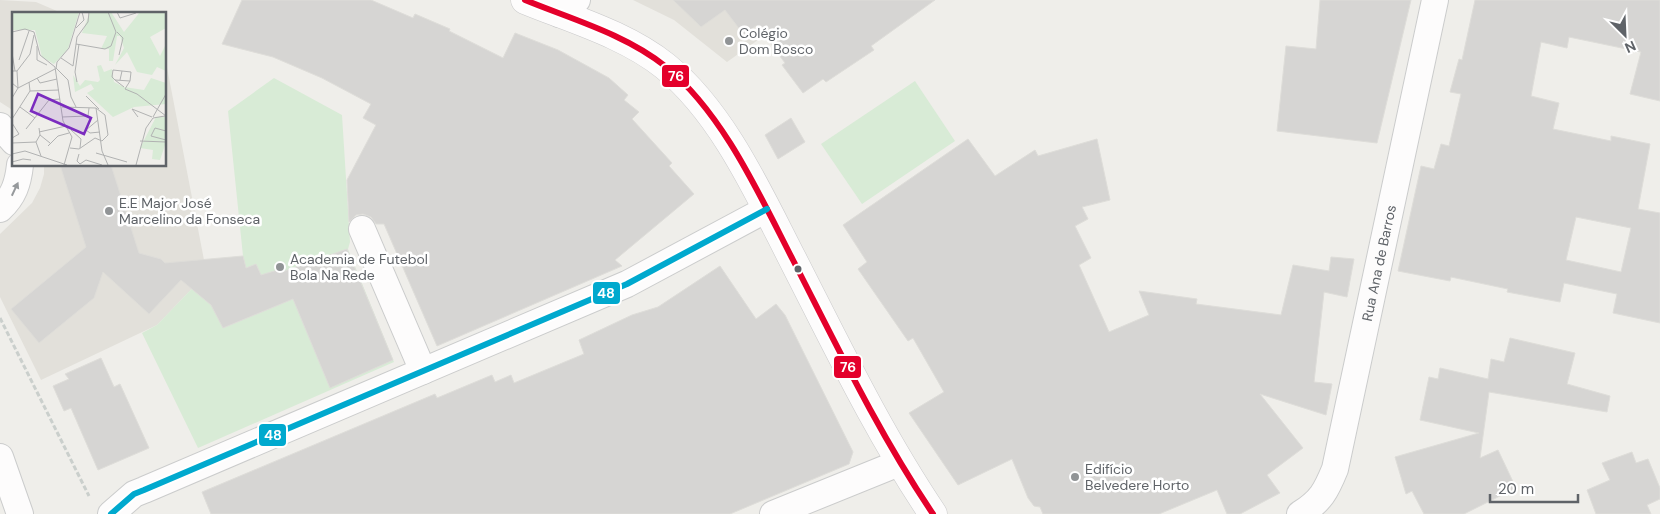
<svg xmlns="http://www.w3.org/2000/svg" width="1660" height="514" viewBox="0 0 1660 514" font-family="'DM Sans',sans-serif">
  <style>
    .education { fill: #e2e0da }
    .garden { fill: #d8ebd6 }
    .building { fill: #d6d5d3; stroke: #deddd9; fill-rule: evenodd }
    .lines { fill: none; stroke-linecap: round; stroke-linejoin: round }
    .minor-casing { stroke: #cbcccc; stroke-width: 28 }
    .secondary-casing { stroke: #cacacb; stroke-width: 29 }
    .path { stroke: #cacfcc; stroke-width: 3; stroke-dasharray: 5 2.5; stroke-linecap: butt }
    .minor { stroke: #fdfcfc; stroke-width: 26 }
    .secondary { stroke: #fdfcfc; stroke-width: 28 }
    .bus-1-casing { stroke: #fff; stroke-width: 10 }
    .bus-2-casing { stroke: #fff; stroke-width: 10 }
    .bus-1 { stroke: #e4002b; stroke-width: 6 }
    .bus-2 { stroke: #00a9ce; stroke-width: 6 }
    .oneway { fill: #96999c }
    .poi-dot { fill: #919496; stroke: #fff; stroke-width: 2 }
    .bus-dot { fill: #5f6368; stroke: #fff; stroke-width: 2 }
    .labels { text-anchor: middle; stroke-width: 5; stroke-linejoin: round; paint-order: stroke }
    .poi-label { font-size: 14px; fill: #5f6368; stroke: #fff; text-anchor: start }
    .street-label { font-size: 14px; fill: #5f6368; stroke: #fff }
    .inset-road { fill: none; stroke: #b1b2b2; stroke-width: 1 }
    .view { fill: #7b2cbf; fill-opacity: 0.15; stroke: #7b2cbf; stroke-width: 2.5 }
    .inset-edge { fill: none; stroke: #5f6368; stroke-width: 2.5 }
    .line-badge { stroke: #fff; stroke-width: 2 }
    .badge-label { font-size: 14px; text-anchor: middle; font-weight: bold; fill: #fff }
  </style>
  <rect width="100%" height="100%" fill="#efeeea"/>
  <g class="education">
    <polygon points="0,0 36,2 64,14 14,14 14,111 0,102"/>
    <polygon points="633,0 814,0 727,62 674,20"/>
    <polygon points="165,57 204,260 205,275 157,325 41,380 0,297 0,234 32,203 40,188 44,174 44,165 165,165"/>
  </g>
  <g class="garden">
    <polygon points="274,78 342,115 350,242 348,249 394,362 198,448 142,333 157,325 205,275 204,260 243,256 228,111"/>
    <polygon points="915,81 955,141 862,204 821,144"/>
  </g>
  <g class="building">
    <polygon points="242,0 371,0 413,18 415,14 450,29 449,31 503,58 515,33 558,50 609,78 628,95 624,100 639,112 632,119 672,163 669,166 694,194 615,260 622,266 437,346 384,224 376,224 371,217 363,214 356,215 349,222 347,180 376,125 363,118 371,104 322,78 273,57 222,44"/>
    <polygon points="673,0 935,0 871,46 874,50 826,82 823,79 803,93 782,65 785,63 757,25 744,35 725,10 701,27"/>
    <polygon points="1320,0 1411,0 1377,143 1277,131 1286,46 1316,49"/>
    <path d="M1475,0H1660V101L1630,94L1641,52L1569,37L1567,48L1541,42L1531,96L1559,103L1553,129L1611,141V136L1650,144L1638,209L1660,213V323L1613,313L1617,294L1564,283L1560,302L1507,292L1508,289L1451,277L1450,281L1398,271L1421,166L1434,169L1441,144L1449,146L1461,94L1450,92L1459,59L1462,60ZM1576,217L1631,228L1621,272L1566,260Z"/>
    <polygon points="791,118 805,142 778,159 765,135"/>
    <polygon points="968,139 995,176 1035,150 1038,156 1097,139 1110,200 1082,207 1088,219 1075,226 1091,258 1079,265 1109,332 1149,315 1139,291 1197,299 1196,304 1281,315 1293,265 1329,271 1331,257 1354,259 1347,297 1324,292 1314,382 1332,384 1326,415 1260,394 1303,448 1267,475 1280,493 1240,514 1227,514 1217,490 1159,514 1043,514 1040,507 1034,506 1028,498 1012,459 958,485 909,413 944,392 913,338 908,341 858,269 867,262 843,225"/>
    <polygon points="60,165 111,165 139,253 161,259 165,263 243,256 246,268 256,264 261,275 281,269 282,272 347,249 393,360 330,388 293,299 223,328 211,305 181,280 149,314 103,272 94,298 39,343 11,309 86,247"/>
    <polygon points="720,266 756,319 776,304 785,315 853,452 849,464 730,514 211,514 202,492 435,394 437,398 492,375 495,382 511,375 514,383 584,354 579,340 632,315 658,307"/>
    <polygon points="1510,338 1575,353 1567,384 1610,396 1607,412 1489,392 1480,458 1498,450 1516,488 1464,514 1424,514 1412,491 1406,494 1395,457 1479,433 1420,420 1429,377 1438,379 1440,368 1488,379 1491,359 1504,362"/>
    <polygon points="101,358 114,387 120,384 149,448 98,470 71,408 64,411 53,386 69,379 65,374"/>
    <polygon points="1632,452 1636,463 1648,459 1660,488 1660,499 1647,505 1651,514 1596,514 1587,490 1610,480 1602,463"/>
  </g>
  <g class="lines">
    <defs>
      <g id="minor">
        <polyline points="559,14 577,0"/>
        <polyline points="0,126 14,142"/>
        <path d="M0,209C14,196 18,183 20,165"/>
        <polyline points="362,229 423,371"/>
        <polyline points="0,457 20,514"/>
        <polyline points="111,514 134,494 144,490 627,284 767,209"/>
        <polyline points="773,514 899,463"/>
        <path id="s1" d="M1300,514C1321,501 1326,491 1335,469L1435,0"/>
      </g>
      <path id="secondary" d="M525,0C571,19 625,34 665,66C723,113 759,194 793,260C837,346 879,434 933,514"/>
    </defs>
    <use href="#minor" class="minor-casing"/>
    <use href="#secondary" class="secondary-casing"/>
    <polyline class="path" points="0,318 89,496"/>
    <use href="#minor" class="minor"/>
    <use href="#secondary" class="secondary"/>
    <defs>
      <path id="bus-1" d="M525,0C571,19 625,34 665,66C723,113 759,194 793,260C837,346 879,434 933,514"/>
      <polyline id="bus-2" points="111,514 134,494 144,490 627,284 767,209"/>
    </defs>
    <use href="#bus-1" class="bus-1-casing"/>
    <use href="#bus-2" class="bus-2-casing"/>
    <use href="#bus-1" class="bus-1"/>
    <use href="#bus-2" class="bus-2"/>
  </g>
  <defs><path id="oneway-solid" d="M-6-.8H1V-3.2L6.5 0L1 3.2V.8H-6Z" transform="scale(1.25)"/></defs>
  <use class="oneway" href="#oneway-solid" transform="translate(15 189) rotate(-65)"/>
  <g class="poi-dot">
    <circle cx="729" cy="41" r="5"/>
    <circle cx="109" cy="211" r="5"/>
    <circle cx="280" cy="267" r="5"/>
    <circle cx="1075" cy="477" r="5"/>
  </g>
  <circle class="bus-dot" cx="798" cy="269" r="4.5"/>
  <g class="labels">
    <g class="poi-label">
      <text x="739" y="38">Colégio<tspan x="739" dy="16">Dom Bosco</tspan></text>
      <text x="119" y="208">E.E Major José<tspan x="119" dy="16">Marcelino da Fonseca</tspan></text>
      <text x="290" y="264">Academia de Futebol<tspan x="290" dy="16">Bola Na Rede</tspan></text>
      <text x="1085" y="474">Edifício<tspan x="1085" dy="16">Belvedere Horto</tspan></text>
    </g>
    <g class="street-label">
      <text dy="5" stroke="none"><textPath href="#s1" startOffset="269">Rua Ana de Barros</textPath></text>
    </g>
  </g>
  <g transform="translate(12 12)">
    <rect width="154" height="154" fill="#efeeea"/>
    <path d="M0,0H67L56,37L42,52L30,45L23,18H0ZM78,0H99L112,20L128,0H154V16L138,25L148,44L154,32V59L145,55L140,63L125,60L115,40L103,53L112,36L108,24H105L101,49H97V37H89L95,24L70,21ZM89,53L92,60L100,57L102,70L112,75L132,78L139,66L154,71V92L122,95L101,105L75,81L82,77L79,72L63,80L61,63L68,74L73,68L86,70L88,68L85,54ZM144,105H154V130L148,148L140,147L141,138L128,136Z" fill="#d8ebd6"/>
    <path class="inset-road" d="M105,0L108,6L124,1M64,16L72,8L70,0M0,20L13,17L22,20L28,43L43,55M105,20L111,26L107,43M64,32L93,37L99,34L104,20L96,0M25,34V48L35,53M0,41L3,59M49,46L61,54L65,25L76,10L77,0M7,48L17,19M43,55L51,109L60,125L52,153M44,56L56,68L59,85L64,95M44,57L45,50L57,36L68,0M0,59H5L6,76L0,86M5,59L18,42L22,23M25,66L28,71L45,67M103,68L100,65L101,58L110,59M108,68L110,59L119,60L118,69M65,70L63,60L67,32M0,71L6,76L43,57M112,75L103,68L118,69L113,77L125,82L154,104M18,79L47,78M74,84L87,97M8,95L23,106M50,95L84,96L90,139L96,153M84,96L93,103L96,123L90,129M50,105L76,104L77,96M126,105L120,97L140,105M141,105L154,82M0,107L18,79L17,70M86,108L74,118L78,121L88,120M0,111L7,122L0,126M27,116L28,123L38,131M14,117L37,88L48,87M59,118L69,127L68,136M154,119L143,116L139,124L154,128M27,120L54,114M28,123L24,130L29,144M128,129L154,130M0,131L24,130M36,134L46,124L57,121M58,136L67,137L83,126L90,129M84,141L115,150M0,142L13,139L55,153M67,142L65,149L68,152L74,148L90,153M0,150L11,147L19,148M124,153L134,116L141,106L153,104"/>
    <path class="view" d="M26,82L79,106L72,122L19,99Z"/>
    <rect width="154" height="154" class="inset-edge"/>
  </g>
  <g class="line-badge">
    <rect x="661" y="64" width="29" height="24" rx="5" fill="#e4002b"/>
    <rect x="592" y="281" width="29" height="24" rx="5" fill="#00a9ce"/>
    <rect x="833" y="355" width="29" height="24" rx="5" fill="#e4002b"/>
    <rect x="258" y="423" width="29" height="24" rx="5" fill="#00a9ce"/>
  </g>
  <g class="badge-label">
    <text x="676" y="81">76</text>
    <text x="606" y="298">48</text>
    <text x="848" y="372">76</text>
    <text x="273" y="440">48</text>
  </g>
  <g transform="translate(1625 35) rotate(156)" stroke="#ffffff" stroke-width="4" paint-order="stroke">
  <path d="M0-4L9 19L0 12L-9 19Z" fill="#5f6368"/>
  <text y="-8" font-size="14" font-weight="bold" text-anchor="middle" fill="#5f6368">N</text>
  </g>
  <path d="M1490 494v8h88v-8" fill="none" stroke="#5f6368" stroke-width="2.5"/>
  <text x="1498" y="494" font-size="15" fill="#5f6368" stroke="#ffffff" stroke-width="4" paint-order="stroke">20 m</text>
</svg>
